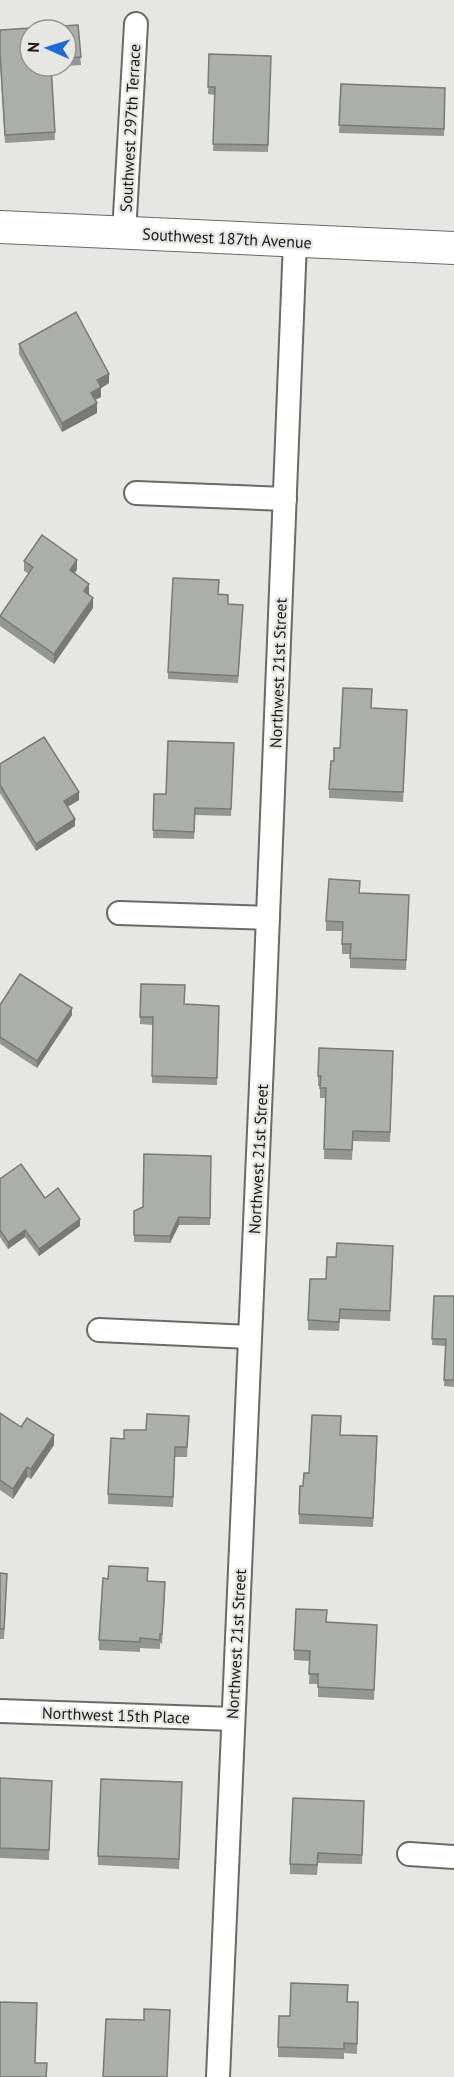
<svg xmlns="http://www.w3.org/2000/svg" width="454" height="2077" viewBox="0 0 454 2077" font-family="'PT Sans',sans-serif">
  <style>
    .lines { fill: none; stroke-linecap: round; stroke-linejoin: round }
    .street-casing { stroke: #6a6a66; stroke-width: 26 }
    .secondary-casing { stroke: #6a6a66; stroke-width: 34 }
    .street { stroke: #fff; stroke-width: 22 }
    .secondary { stroke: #fff; stroke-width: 32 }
    .wall { fill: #939693 }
    .shaded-wall { fill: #787a78 }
    .building { fill: #abaeab; stroke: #787a78; stroke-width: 1.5 }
    .labels { text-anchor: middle; stroke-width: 4.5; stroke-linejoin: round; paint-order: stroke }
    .street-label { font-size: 16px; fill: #181816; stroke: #e6e6e2 }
  </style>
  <rect width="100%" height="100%" fill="#e6e6e2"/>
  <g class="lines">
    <defs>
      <g id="street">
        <polyline points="124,233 136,24"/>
        <polyline points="136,493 285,499"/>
        <polyline points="119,913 268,918"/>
        <polyline points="99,1330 250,1337"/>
        <polyline points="0,1711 233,1719"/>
        <polyline points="409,1854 454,1857"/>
        <polyline points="218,2077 264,1016 295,241"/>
      </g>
      <polyline id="secondary" points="0,227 454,248"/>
    </defs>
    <use href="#street" class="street-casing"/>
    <use href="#secondary" class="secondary-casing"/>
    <use href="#street" class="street"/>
    <use href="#secondary" class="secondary"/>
  </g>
  <g class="wall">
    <polygon points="78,25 81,65 66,66 66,30 30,30 30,66 59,66 51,67 55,140 5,143 0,60 0,30"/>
    <polygon points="209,54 271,56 268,152 213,151 215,95 208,94"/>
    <polygon points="341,84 445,88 444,136 339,133"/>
    <polygon points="19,344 109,383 101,388 101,397 95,400 97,413 62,432 19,354"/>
    <polygon points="24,561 77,569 75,573 89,594 88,595 93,608 54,664 0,626 0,616 29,574 24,571"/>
    <polygon points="218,594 228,604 243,612 238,683 168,679 168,672"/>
    <polygon points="371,708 407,720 403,802 329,798 329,789 334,761 340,748"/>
    <polygon points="234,743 231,816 195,815 194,839 153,838 154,794 166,794"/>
    <polygon points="0,764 79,800 67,807 75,826 36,851 0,793"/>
    <polygon points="360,893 409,905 406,970 350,968 350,954 342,954 342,931 326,931 326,921"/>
    <polygon points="141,984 185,1004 219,1006 217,1085 152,1083 153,1025 140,1024"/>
    <polygon points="0,1005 72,1015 37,1068 0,1044"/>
    <polygon points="393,1061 390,1142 353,1141 352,1160 324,1159 325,1098 320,1098 320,1086 318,1086 318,1076"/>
    <polygon points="211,1156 210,1225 179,1225 170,1243 134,1242 134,1211 143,1207"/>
    <polygon points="0,1179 80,1226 39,1256 25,1237 8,1249 0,1237"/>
    <polygon points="393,1256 390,1321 340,1319 339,1331 308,1330 308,1320 326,1279"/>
    <polygon points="434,1296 454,1296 454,1387 444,1386 445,1346 432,1345"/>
    <polygon points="0,1413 21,1427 54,1445 31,1479 27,1477 13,1499 0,1490"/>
    <polygon points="189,1416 187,1457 175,1457 173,1507 108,1504 108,1494 146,1430"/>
    <polygon points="340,1435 377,1446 373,1527 299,1524 299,1514 303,1486 309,1473"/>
    <polygon points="0,1573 7,1574 4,1639 0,1639"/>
    <polygon points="148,1581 165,1592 162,1644 160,1643 160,1649 140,1648 140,1652 99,1650 99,1640"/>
    <polygon points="327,1622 377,1625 374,1700 318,1697 318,1684 309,1684 310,1661 294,1660 294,1650"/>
    <polygon points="0,1778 52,1781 49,1860 0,1858"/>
    <polygon points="182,1782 179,1869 98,1865 98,1856"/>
    <polygon points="364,1811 362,1864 318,1863 317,1875 290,1874 290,1864"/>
    <polygon points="347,2002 358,2002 357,2054 344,2053 344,2059 278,2057 278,2047 290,2016"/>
  </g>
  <g class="shaded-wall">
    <polygon points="109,374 109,383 101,388 101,397 91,402 91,393 97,380"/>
    <polygon points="97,403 97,413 62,432 62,423"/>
    <polygon points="77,560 77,569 70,580 70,570"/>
    <polygon points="89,584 89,594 84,601 84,591"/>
    <polygon points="93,598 93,608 54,664 54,654"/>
    <polygon points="79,792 79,800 64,809 64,801"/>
    <polygon points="75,819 75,826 36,851 36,844"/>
    <polygon points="72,1008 72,1015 37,1068 37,1061"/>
    <polygon points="179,1217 179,1225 170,1243 170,1236"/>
    <polygon points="80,1219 80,1226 39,1256 39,1249"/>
    <polygon points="25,1230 25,1237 8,1249 8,1242"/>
    <polygon points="54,1435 54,1445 31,1479 31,1469"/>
    <polygon points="27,1467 27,1477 13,1499 13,1489"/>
  </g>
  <g class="building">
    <polygon points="78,25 81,57 66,58 66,30 30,30 30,66 51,66 55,132 5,135 0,53 0,30"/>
    <polygon points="209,54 271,56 268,145 213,144 215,87 208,87"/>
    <polygon points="341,84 445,88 444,129 339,125"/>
    <polygon points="76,312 109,374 97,380 101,387 91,393 97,403 62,423 19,344"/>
    <polygon points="42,535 77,560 70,570 89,584 84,591 93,598 54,654 0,616 33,567 24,561"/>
    <polygon points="173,578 219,580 218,594 228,595 228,604 243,605 238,676 168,672"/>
    <polygon points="343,688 372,689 371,708 407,710 403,792 329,789 331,761 334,761 334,748 340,748"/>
    <polygon points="44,737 79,792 64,801 75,819 36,844 0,785 0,764"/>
    <polygon points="168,741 234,743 231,809 195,808 194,832 153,830 154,794 166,794"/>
    <polygon points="329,879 360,881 359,893 409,895 406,960 350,958 351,944 342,944 343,922 326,921"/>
    <polygon points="20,974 72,1008 37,1061 0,1037 0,1005"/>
    <polygon points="141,984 185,985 184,1004 219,1006 217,1078 152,1076 153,1017 140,1017"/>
    <polygon points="319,1048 393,1051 390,1132 353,1131 352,1150 324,1149 326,1088 320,1088 321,1076 318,1076"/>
    <polygon points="144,1154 211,1156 210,1218 179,1217 170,1236 134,1235 134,1211 143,1207"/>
    <polygon points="21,1164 45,1198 58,1188 80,1219 39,1249 25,1230 8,1242 0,1230 0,1179"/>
    <polygon points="337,1243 393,1246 390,1311 340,1309 339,1322 308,1320 310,1279 326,1279 327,1257 336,1257"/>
    <polygon points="434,1296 454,1296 454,1380 444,1380 446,1339 432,1339"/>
    <polygon points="0,1413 21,1427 27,1418 54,1435 31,1469 27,1467 13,1489 0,1480"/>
    <polygon points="147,1414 189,1416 187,1447 175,1447 173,1497 108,1494 111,1438 124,1439 124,1430 146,1430"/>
    <polygon points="312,1415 341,1416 340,1435 377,1436 373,1518 299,1514 300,1486 303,1486 304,1473 309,1473"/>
    <polygon points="109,1566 148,1568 147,1581 165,1582 162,1634 160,1634 160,1640 140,1638 140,1642 99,1640 103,1578 108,1579"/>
    <polygon points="0,1573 7,1574 4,1629 0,1629"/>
    <polygon points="296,1609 327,1610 326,1622 377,1625 374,1690 318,1687 318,1674 309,1674 310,1651 294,1650"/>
    <polygon points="0,1778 52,1781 49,1850 0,1848"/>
    <polygon points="101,1779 182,1782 179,1859 98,1856"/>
    <polygon points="293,1798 364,1801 362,1855 318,1853 317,1865 290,1864"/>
    <polygon points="291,1983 348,1985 347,2002 358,2002 357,2044 344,2043 344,2049 278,2047 279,2016 290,2016"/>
    <polygon points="0,2002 37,2003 35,2063 47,2063 46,2077 0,2077"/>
    <polygon points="144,2009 170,2010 167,2077 103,2077 106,2019 144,2020"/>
  </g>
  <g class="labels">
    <g class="street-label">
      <text transform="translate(130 128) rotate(-87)" y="6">Southwest 297th Terrace</text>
      <text transform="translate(227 238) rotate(3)" y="6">Southwest 187th Avenue</text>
      <text transform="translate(278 673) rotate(-88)" y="6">Northwest 21st Street</text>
      <text transform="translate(258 1159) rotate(-87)" y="6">Northwest 21st Street</text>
      <text transform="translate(236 1644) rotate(-87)" y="6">Northwest 21st Street</text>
      <text transform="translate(116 1715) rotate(2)" y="6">Northwest 15th Place</text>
    </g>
  </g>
  <g transform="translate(48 48) rotate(273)"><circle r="28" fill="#e6e6e2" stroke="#949490" stroke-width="1.5"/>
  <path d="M0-4.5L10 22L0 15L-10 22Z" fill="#1f6bd6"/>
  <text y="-9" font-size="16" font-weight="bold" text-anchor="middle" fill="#181816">N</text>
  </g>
</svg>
